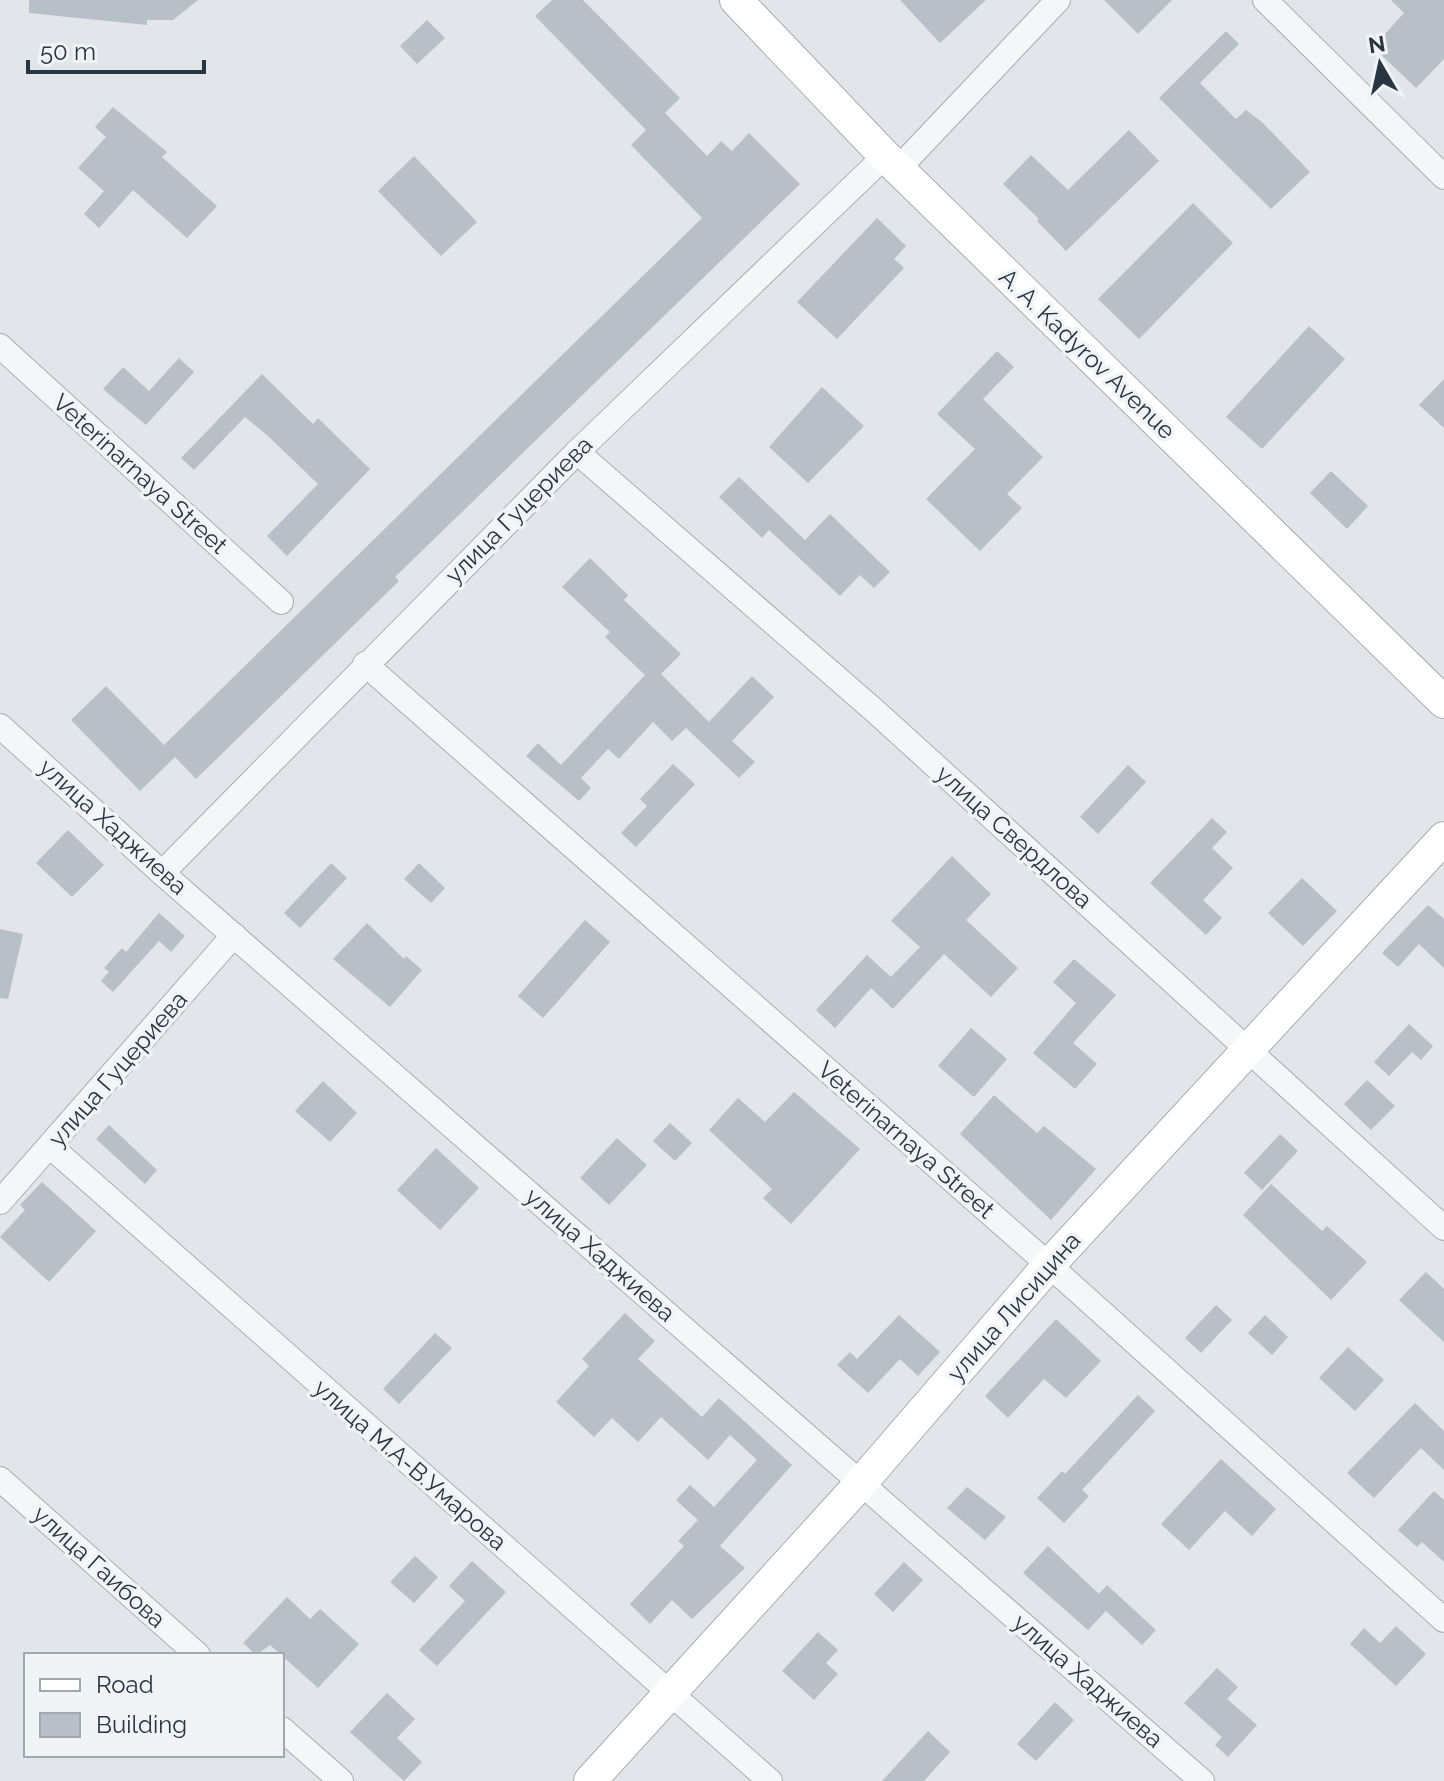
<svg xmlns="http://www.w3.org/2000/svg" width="1444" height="1781" viewBox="0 0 1444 1781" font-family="Raleway,sans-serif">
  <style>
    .building { fill: #b9bfc7 }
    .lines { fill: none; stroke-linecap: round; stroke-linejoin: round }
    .street-casing { stroke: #a7adb4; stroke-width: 26 }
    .secondary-casing { stroke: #a7adb4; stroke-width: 34 }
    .street { stroke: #f4f6f8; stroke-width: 24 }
    .secondary { stroke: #fff; stroke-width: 32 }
    .labels { text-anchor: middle; stroke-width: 7; stroke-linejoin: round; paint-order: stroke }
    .street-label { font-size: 24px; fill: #2a3542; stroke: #f1f4f7 }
  </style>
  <rect width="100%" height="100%" fill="#e2e6ea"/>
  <g class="building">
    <polygon points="29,0 198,0 173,20 147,20 147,25 29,13"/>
    <polygon points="552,0 583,0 680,98 665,113 707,156 721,141 732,151 749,133 800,184 395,577 399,581 196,779 175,757 140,791 71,720 106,686 164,745 702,218 631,145 646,130 535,16"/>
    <polygon points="900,0 986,0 940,43"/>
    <polygon points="1104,0 1172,0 1138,34"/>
    <polygon points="1391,0 1444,0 1444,59 1416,88 1373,47 1404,13"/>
    <polygon points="427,20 445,38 417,64 400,46"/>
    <polygon points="1226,31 1239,44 1200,83 1236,119 1246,110 1262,122 1310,172 1271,209 1159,98"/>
    <polygon points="113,107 167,152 162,157 217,206 187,238 133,190 99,228 84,214 104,191 78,168 106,137 95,127"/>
    <polygon points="1129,130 1159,161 1066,251 1037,221 1039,219 1003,184 1031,155 1068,190"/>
    <polygon points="414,156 477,222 441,256 378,191"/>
    <polygon points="1193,203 1233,243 1139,339 1098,299"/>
    <polygon points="877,218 906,246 894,259 904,268 837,339 797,302"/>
    <polygon points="1309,326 1345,359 1262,449 1226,417"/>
    <polygon points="997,351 1014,367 983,399 1043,457 1007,494 1022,508 980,551 926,499 975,449 937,414"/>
    <polygon points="179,358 194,372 146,425 103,389 123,367 149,391"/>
    <polygon points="262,374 313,424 318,418 370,469 287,556 267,536 318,484 269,437 245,417 194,470 181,458"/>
    <polygon points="1444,379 1444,428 1419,405"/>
    <polygon points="822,387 864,426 808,483 769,447"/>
    <polygon points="1331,471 1368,506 1347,529 1310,493"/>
    <polygon points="739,477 805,540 830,514 890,572 874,588 860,575 840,596 769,530 762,538 719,497"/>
    <polygon points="590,558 628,595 624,600 681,654 661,674 709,722 752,676 774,697 732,741 755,762 739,778 686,728 672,741 653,722 619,759 608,749 581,778 591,788 579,801 526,756 538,743 561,765 645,675 605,637 610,632 562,587"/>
    <polygon points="673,764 695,784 636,847 621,833 647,806 640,799"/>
    <polygon points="1128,765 1146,782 1098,834 1080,817"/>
    <polygon points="1212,818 1227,832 1212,848 1233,868 1203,900 1222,918 1206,935 1150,883"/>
    <polygon points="68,830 104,865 72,897 36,863"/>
    <polygon points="952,856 991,894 966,920 1018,968 991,997 944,954 893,1009 871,988 835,1028 816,1010 867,955 891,977 920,947 891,921"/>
    <polygon points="331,863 347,878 300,928 284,913"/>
    <polygon points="419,863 445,888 431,903 404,879"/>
    <polygon points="1302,878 1337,911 1303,946 1268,913"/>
    <polygon points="1428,905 1444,919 1444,968 1419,944 1398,967 1382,953"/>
    <polygon points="159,913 185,936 171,952 159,941 113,992 101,981 109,972 104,968 122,948 126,952"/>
    <polygon points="585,920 610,942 543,1018 518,996"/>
    <polygon points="367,923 404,959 406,956 422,970 390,1007 333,959"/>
    <polygon points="0,929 23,934 8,999 0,998"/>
    <polygon points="1074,959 1116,995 1073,1043 1097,1064 1075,1089 1033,1053 1076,1003 1053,982"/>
    <polygon points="1409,1024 1433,1046 1421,1060 1412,1052 1389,1076 1374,1062"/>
    <polygon points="971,1028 1007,1059 974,1097 938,1066"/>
    <polygon points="1367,1080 1395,1106 1371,1130 1344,1104"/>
    <polygon points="323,1081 357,1113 330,1142 295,1111"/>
    <polygon points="794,1092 860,1149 791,1224 763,1198 772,1189 709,1130 738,1098 765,1122"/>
    <polygon points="994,1095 1037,1133 1044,1126 1096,1169 1051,1220 960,1134"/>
    <polygon points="670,1123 692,1143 675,1161 653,1141"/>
    <polygon points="109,1125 157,1170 145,1184 96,1139"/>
    <polygon points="1280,1134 1298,1151 1262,1190 1244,1173"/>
    <polygon points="617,1138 647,1165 609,1205 580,1178"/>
    <polygon points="436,1148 479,1188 440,1230 397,1190"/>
    <polygon points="42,1182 96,1231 49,1282 0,1237 25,1210 20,1205"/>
    <polygon points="1271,1184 1322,1231 1327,1226 1367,1262 1331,1300 1243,1215"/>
    <polygon points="1426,1272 1444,1289 1444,1342 1399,1300"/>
    <polygon points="1216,1305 1232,1320 1201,1353 1185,1338"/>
    <polygon points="625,1313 655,1341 638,1359 702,1417 719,1398 792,1465 720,1546 745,1568 692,1619 672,1600 650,1624 630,1604 684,1546 678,1541 698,1520 676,1500 690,1485 714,1507 757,1460 730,1435 708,1460 661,1417 638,1442 612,1418 594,1437 556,1402 589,1366 582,1359"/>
    <polygon points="899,1315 940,1352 918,1376 900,1359 868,1393 837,1365 850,1352 857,1359"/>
    <polygon points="1265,1315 1288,1337 1272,1355 1248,1333"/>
    <polygon points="1056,1319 1101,1361 1066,1398 1044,1379 1008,1418 985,1396"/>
    <polygon points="435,1333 452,1348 399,1404 383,1389"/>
    <polygon points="1348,1347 1384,1380 1355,1411 1319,1378"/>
    <polygon points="1138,1395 1155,1411 1082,1490 1089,1496 1064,1523 1037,1498 1062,1471 1065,1474"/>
    <polygon points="1415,1403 1444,1431 1444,1470 1421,1448 1374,1498 1347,1473"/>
    <polygon points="1221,1459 1276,1509 1252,1536 1225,1511 1189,1550 1161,1524"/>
    <polygon points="967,1487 1006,1517 985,1540 947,1508"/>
    <polygon points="1434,1491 1444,1500 1444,1562 1422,1542 1417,1547 1398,1530"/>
    <polygon points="1048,1546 1099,1594 1107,1585 1156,1630 1142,1645 1106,1611 1088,1630 1023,1573"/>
    <polygon points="415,1556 438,1577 414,1603 390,1582"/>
    <polygon points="472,1561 506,1592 437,1666 419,1650 465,1601 449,1586"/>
    <polygon points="904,1562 923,1580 893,1612 874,1594"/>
    <polygon points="287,1597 310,1619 320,1609 359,1644 318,1688 270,1645 256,1655 243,1643"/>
    <polygon points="1396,1626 1426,1654 1396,1686 1350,1644 1364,1628 1380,1643"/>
    <polygon points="818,1632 838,1650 826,1663 838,1674 814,1700 782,1671"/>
    <polygon points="1217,1668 1238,1687 1227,1699 1257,1725 1228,1757 1215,1745 1222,1737 1184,1703"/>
    <polygon points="387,1693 415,1719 397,1738 422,1762 404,1781 350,1732"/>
    <polygon points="1055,1702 1074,1720 1036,1761 1017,1744"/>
    <polygon points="928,1731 950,1752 924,1781 882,1781"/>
  </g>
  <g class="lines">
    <defs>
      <g id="street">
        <polyline points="1265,0 1444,177"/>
        <polyline points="898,169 1058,0"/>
        <polyline points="0,346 281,602"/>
        <polyline points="577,452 875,711 1444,1228"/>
        <polyline points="365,664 1049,1265 1444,1620"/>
        <polyline points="0,726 162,873 1202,1781"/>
        <polyline points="162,873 577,452 885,156"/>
        <polyline points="51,1147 770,1781"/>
        <polyline points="0,1202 234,935"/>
        <polyline points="0,1479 198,1655"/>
        <polyline points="282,1729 341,1781"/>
      </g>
      <g id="secondary">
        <polyline points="736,0 885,156 1444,702"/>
        <polyline points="590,1781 861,1483 1049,1265 1444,838"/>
      </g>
    </defs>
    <use href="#street" class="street-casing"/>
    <use href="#secondary" class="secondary-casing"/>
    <use href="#street" class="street"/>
    <use href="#secondary" class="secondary"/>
  </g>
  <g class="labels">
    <g class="street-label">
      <text transform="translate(1087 354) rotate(44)" y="8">A. A. Kadyrov Avenue</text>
      <text transform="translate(140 474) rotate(42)" y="8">Veterinarnaya Street</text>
      <text transform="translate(519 510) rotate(-45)" y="8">улица Гуцериева</text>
      <text transform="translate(113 827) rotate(42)" y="8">улица Хаджиева</text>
      <text transform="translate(1014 837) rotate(42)" y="8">улица Свердлова</text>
      <text transform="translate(118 1069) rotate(-49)" y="8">улица Гуцериева</text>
      <text transform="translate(906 1140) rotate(41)" y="8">Veterinarnaya Street</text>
      <text transform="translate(600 1255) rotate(41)" y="8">улица Хаджиева</text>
      <text transform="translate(1014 1307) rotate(-49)" y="8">улица Лисицина</text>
      <text transform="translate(410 1465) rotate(41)" y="8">улица М.А-В.Умарова</text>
      <text transform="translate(99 1567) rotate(42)" y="8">улица Гаибова</text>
      <text transform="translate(1088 1681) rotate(41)" y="8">улица Хаджиева</text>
    </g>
  </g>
  <rect x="24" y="1653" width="260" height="104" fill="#f1f4f7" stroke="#a1a8af" stroke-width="2"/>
  <rect x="40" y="1679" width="40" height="12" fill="#ffffff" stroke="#a1a8af" stroke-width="2"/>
  <text x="96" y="1693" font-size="24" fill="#2a3542">Road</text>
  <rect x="40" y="1713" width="40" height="24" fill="#b9bfc7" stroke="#a1a8af" stroke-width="2"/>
  <text x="96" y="1733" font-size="24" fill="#2a3542">Building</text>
  <g transform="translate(1380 64) rotate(351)" stroke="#f1f4f7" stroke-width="6" paint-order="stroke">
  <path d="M0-6L14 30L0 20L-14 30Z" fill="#2a3542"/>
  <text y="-12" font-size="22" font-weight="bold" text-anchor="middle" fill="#2a3542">N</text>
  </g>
  <path d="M28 60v12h176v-12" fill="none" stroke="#2a3542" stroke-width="4"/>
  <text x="40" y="60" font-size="24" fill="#2a3542" stroke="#f1f4f7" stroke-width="6" paint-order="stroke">50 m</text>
</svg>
